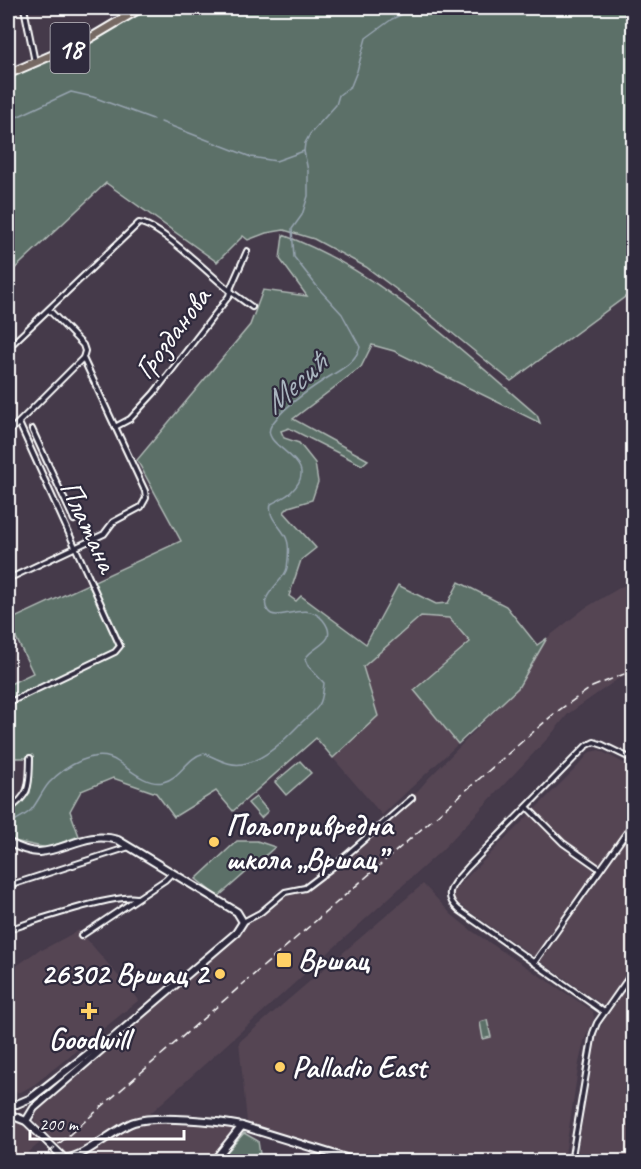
<svg xmlns="http://www.w3.org/2000/svg" width="641" height="1169" viewBox="0 0 641 1169" font-family="Caveat,sans-serif">
  <style>
    .built { fill: #544553 }
    .green { fill: #5c7068; stroke: #aeb8b4; stroke-width: 1.5 }
    .lines { fill: none; stroke-linecap: round; stroke-linejoin: round }
    .stream { stroke: #97a4b0; stroke-width: 1.5 }
    .street-casing { stroke: #fff; stroke-width: 8 }
    .secondary-casing { stroke: #fff; stroke-width: 10 }
    .primary-casing { stroke: #fff; stroke-width: 11 }
    .street { stroke: #2f2a3d; stroke-width: 4 }
    .secondary { stroke: #2f2a3d; stroke-width: 6 }
    .primary { stroke: #766964; stroke-width: 7 }
    .rail { stroke: #fff; stroke-width: 1.5; stroke-dasharray: 9 4.5; stroke-linecap: butt }
    .poi-dot { fill: #ffd166; stroke: #2f2a3d; stroke-width: 2 }
    .labels { text-anchor: middle; stroke-width: 4.5; stroke-linejoin: round; paint-order: stroke }
    .shield { fill: #2f2a3d; stroke: #c1bfc5; stroke-width: 1.5 }
    .shield-label { font-size: 28px; font-weight: bold; fill: #fff }
    .street-label { font-size: 30px; fill: #fff; stroke: #2f2a3d }
    .poi-label { font-size: 30px; font-weight: bold; fill: #fff; stroke: #2f2a3d; text-anchor: start }
    .water-label { font-size: 32px; font-style: italic; fill: #a8b4be; stroke: #2f2a3d }
  </style>
  <rect width="100%" height="100%" fill="#453a4a"/>
  <filter id="ink" filterUnits="userSpaceOnUse"><feTurbulence type="fractalNoise" baseFrequency=".0167" numOctaves="2"/><feDisplacementMap in="SourceGraphic" scale="12" xChannelSelector="R" yChannelSelector="G"/><feConvolveMatrix kernelMatrix="1 2 1 2 8 2 1 2 1" color-interpolation-filters="sRGB"/></filter>
  <g filter="url(#ink)">
    <g class="built">
      <polygon points="633,580 633,674 618,679 568,714 550,736 442,850 154,1110 147,1116 130,1119 74,1152 62,1154 34,1121 36,1110 215,955 249,923 288,892 317,883 367,839 416,793 427,780 517,688 547,638 585,608"/>
      <polygon points="421,616 449,618 470,642 414,690 458,744 382,815 333,758 378,716 363,667"/>
      <polygon points="599,750 633,768 633,964 604,1006 459,904 454,898 454,890 578,766 590,752"/>
      <polygon points="423,884 452,915 472,931 593,1011 594,1018 584,1041 579,1063 564,1161 371,1161 247,1122 239,1042"/>
      <polygon points="79,930 139,1000 35,1084 21,1092 8,1093 8,972 40,949 42,950"/>
      <polygon points="633,979 633,1161 576,1161 597,1034 605,1019"/>
      <polygon points="8,1119 24,1124 41,1142 18,1161 8,1161"/>
      <polygon points="148,1123 240,1126 211,1161 75,1162 132,1125"/>
    </g>
    <g class="green">
      <polygon points="147,8 633,8 633,291 511,381 424,310 366,267 314,239 284,230 266,233 248,240 243,236 217,262 106,183 8,275 8,78 74,50"/>
      <path d="M283,235C379,270 461,350 537,415L540,423L394,351L372,345L361,367L293,419L368,460L362,465L289,428L281,431L284,438L299,443L315,463L318,482L312,500L289,507L284,512L316,548L301,560L289,596L296,601L301,596L366,644L398,585L436,604L448,603L459,582L506,606L537,645L547,638L518,688L458,744L414,690L470,642L449,618L421,616L363,667L378,716L333,758L316,738L233,811L216,791L174,817L156,793L113,778L81,791L70,811L79,836L47,848L14,841L8,837V813L30,793L33,758H15L8,760V685L33,673L8,621L181,541L137,460L250,325L263,290L307,296L280,259Z"/>
      <polygon points="300,761 311,773 286,795 275,782"/>
      <polygon points="256,797 268,811 261,818 248,803"/>
      <polygon points="237,841 257,841 275,847 218,897 196,879"/>
      <polygon points="487,1020 491,1037 483,1039 480,1022"/>
      <polygon points="244,1133 258,1141 261,1161 219,1161"/>
    </g>
    <g class="lines">
      <g class="stream">
        <polyline points="8,121 71,92 93,97 153,119"/>
        <polyline points="161,122 251,157 276,161 304,151"/>
        <path d="M8,825C15,820 25,816 31,810C38,802 42,791 49,783C64,767 97,746 118,762C130,770 148,786 163,782C181,778 186,758 204,753C218,759 231,768 247,763C269,757 287,737 302,722C307,717 315,712 319,705C323,699 323,691 324,683L308,666L305,659C310,649 324,646 328,637C330,631 327,625 323,620C305,599 277,624 268,611C257,596 285,581 287,568C288,560 290,548 287,540C283,527 267,519 271,504C278,500 286,497 291,492C326,459 258,448 271,426C281,409 307,391 324,380C338,371 355,364 360,347L342,314L319,289L294,257L292,229L302,215L308,196V171L304,151L305,143L310,134L336,105L339,95L351,86L357,71L366,38L392,19L415,8"/>
      </g>
      <defs>
        <g id="street">
          <polyline points="24,8 35,62"/>
          <path d="M8,348L139,223C159,224 211,276 229,290C236,296 244,301 252,307"/>
          <polyline points="115,427 130,419 154,393 229,296 231,287 247,251"/>
          <polyline points="12,429 83,358"/>
          <polyline points="32,429 74,520"/>
          <polyline points="8,579 104,534 113,522 141,507 146,498 145,491 83,358 85,351 83,345 49,310"/>
          <polyline points="8,703 115,652 120,646 19,423"/>
          <polyline points="527,807 563,843 600,869"/>
          <path d="M8,810C32,794 29,784 30,758"/>
          <polyline points="8,886 129,847"/>
          <polyline points="243,922 260,913 285,892 305,888 334,866 412,798"/>
          <path d="M8,930C33,921 114,894 137,898"/>
          <polyline points="81,936 165,880 172,873"/>
          <polyline points="534,963 634,822"/>
          <path d="M604,1012L459,910C439,893 456,881 468,867L586,746L594,742L603,745L634,760"/>
          <polyline points="571,1162 593,1033 597,1023 634,970"/>
        </g>
        <g id="secondary">
          <path d="M8,842C17,847 28,852 39,852C68,850 86,831 118,840L237,912L243,922L236,933L113,1038L89,1053L31,1098L17,1104L8,1105"/>
          <path d="M8,1114L26,1121L64,1158C82,1160 115,1128 134,1122C156,1115 218,1121 242,1126L359,1162"/>
          <polyline points="26,1121 34,1108 108,1044"/>
          <polyline points="213,1162 242,1126"/>
        </g>
        <polyline id="primary" points="8,74 87,40 141,8"/>
      </defs>
      <use href="#street" class="street-casing"/>
      <use href="#secondary" class="secondary-casing"/>
      <use href="#primary" class="primary-casing"/>
      <use href="#street" class="street"/>
      <use href="#secondary" class="secondary"/>
      <use href="#primary" class="primary"/>
      <polyline class="rail" points="38,1162 555,713 592,687 634,670"/>
    </g>
  </g>
  <g class="poi-dot">
    <circle cx="214" cy="842" r="6"/>
    <rect x="276" y="952" width="16" height="16" rx="3"/>
    <circle cx="220" cy="974" r="6"/>
    <path d="M86 1002h6v6h6v6h-6v6h-6v-6h-6v-6h6z"/>
    <circle cx="280" cy="1067" r="6"/>
  </g>
  <g class="labels">
    <rect class="shield" x="50.5" y="23" width="39" height="50" rx="4.5"/>
    <g class="shield-label">
      <text x="70" y="58">18</text>
    </g>
    <g class="street-label">
      <text transform="translate(172 333) rotate(-53)" y="10">Грозданова</text>
      <text transform="translate(89 526) rotate(65)" y="10">Платана</text>
    </g>
    <g class="poi-label">
      <text x="226" y="835">Пољопривредна<tspan x="226" dy="34">школа „Вршац”</tspan></text>
      <text x="298" y="970">Вршац</text>
      <text x="208" y="984" text-anchor="end">26302 Вршац 2</text>
      <text x="89" y="1049" text-anchor="middle">Goodwill</text>
      <text x="292" y="1077">Palladio East</text>
    </g>
    <g class="water-label">
      <text transform="translate(294 383) rotate(-41)" y="11">Месић</text>
    </g>
  </g>
  <rect width="641" height="1169" fill="none" stroke="#2f2a3d" stroke-width="30"/>
  <rect x="15" y="15" width="611" height="1139" fill="none" stroke="#fff" stroke-width="2" filter="url(#ink)"/>
  <path d="M30 1130v9h154v-9" fill="none" stroke="#ffffff" stroke-width="3"/>
  <text x="39" y="1130" font-size="18" fill="#ffffff" stroke="#2f2a3d" stroke-width="4.5" paint-order="stroke">200 m</text>
</svg>
